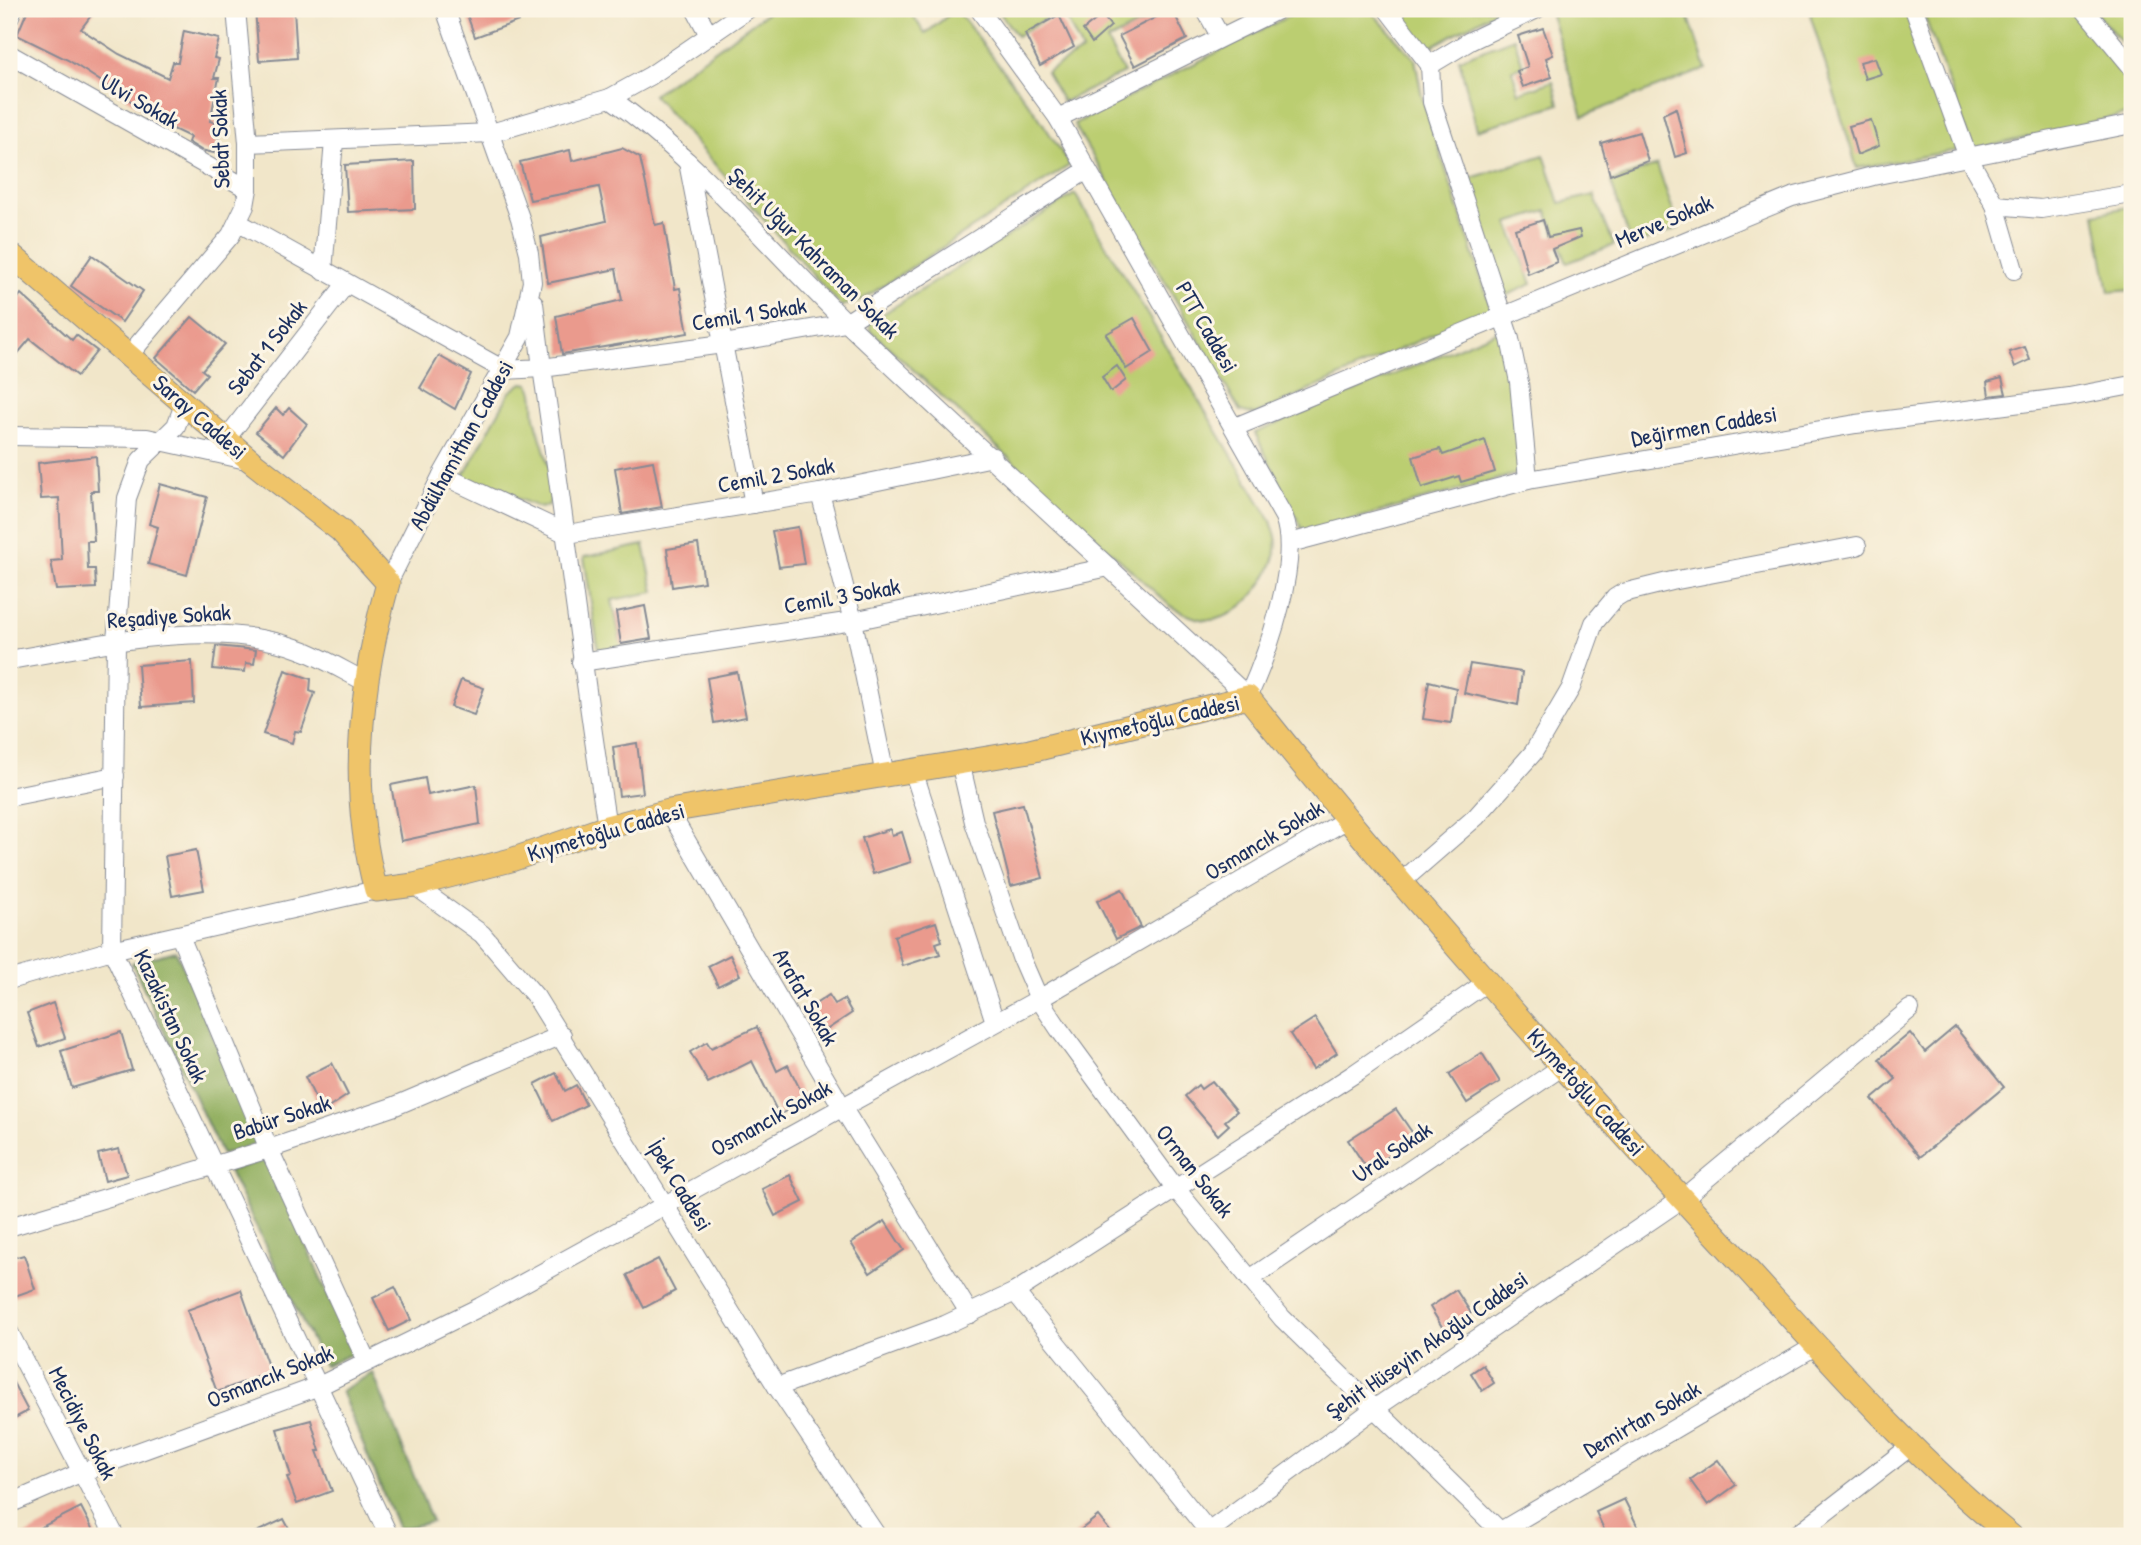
<svg xmlns="http://www.w3.org/2000/svg" width="2141" height="1545" viewBox="0 0 2141 1545" font-family="'Patrick Hand',sans-serif">
  <style>
    .green { fill: #bbce71; stroke: #6b7e68; stroke-width: 2 }
    .forest { fill: #94b163; stroke: #587060; stroke-width: 2 }
    .building { fill: #ea9a8d }
    .lines { fill: none; stroke-linecap: round; stroke-linejoin: round }
    .minor-casing { stroke: #868a94; stroke-width: 20 }
    .major-casing { stroke: #868a94; stroke-width: 25 }
    .minor { stroke: #fff; stroke-width: 18 }
    .major { stroke: #efc469; stroke-width: 23 }
    .labels { text-anchor: middle; stroke-width: 6; stroke-linejoin: round; paint-order: stroke }
    .street-label { font-size: 23px; fill: #1b2f5e; stroke: #fcf5e5 }
  </style>
  <rect width="100%" height="100%" fill="#fcf5e5"/>
  <filter id="ink" filterUnits="userSpaceOnUse"><feTurbulence type="fractalNoise" baseFrequency=".0143" numOctaves="2"/><feDisplacementMap in="SourceGraphic" scale="14" xChannelSelector="R" yChannelSelector="G"/><feConvolveMatrix kernelMatrix="1 2 1 2 8 2 1 2 1" color-interpolation-filters="sRGB"/></filter>
  <filter id="wash" filterUnits="userSpaceOnUse"><feTurbulence type="fractalNoise" baseFrequency=".00686" numOctaves="4" result="noise"/><feDisplacementMap in="SourceGraphic" scale="28" xChannelSelector="R" yChannelSelector="G"/><feGaussianBlur stdDeviation="1.57" result="paint"/><feColorMatrix in="noise" values="0 0 0 0 0 0 0 0 0 0 0 0 0 0 0 0 0 1.4 0 .05"/><feComposite in="paint" operator="in"/></filter>
  <g filter="url(#wash)">
    <rect width="100%" height="100%" fill="#f1e6c9"/>
    <g class="green">
      <polygon points="772,9 909,9 925,34 956,9 1038,116 1070,165 858,302 841,306 653,95"/>
      <polygon points="997,9 1061,9 1017,36"/>
      <polygon points="1062,9 1167,9 1107,41 1124,73 1063,102 1046,72 1082,51"/>
      <polygon points="1303,9 1369,9 1415,59 1422,97 1491,308 1255,415 1240,411 1074,124"/>
      <polygon points="1395,9 1500,9 1427,49"/>
      <polygon points="1568,9 1686,9 1706,69 1583,116 1551,15"/>
      <polygon points="1819,9 1907,9 1959,150 1857,168 1810,14"/>
      <polygon points="1922,9 2072,9 2132,79 2132,113 1973,150"/>
      <polygon points="2092,9 2132,9 2132,54"/>
      <polygon points="1514,38 1523,66 1512,70 1519,93 1553,81 1559,104 1477,130 1459,59"/>
      <polygon points="1544,155 1560,203 1594,195 1614,245 1567,263 1547,211 1508,223 1532,284 1505,296 1468,179"/>
      <polygon points="1657,165 1679,228 1632,246 1611,182"/>
      <path d="M1075,194L1271,521C1272,526 1275,531 1276,537C1282,567 1243,618 1211,620C1197,621 1182,612 1170,606L870,330V322Z"/>
      <polygon points="2132,206 2132,290 2109,292 2095,214"/>
      <polygon points="1500,330 1509,357 1520,473 1304,533 1255,433"/>
      <path d="M522,383L529,384C536,393 533,406 535,417C540,444 559,478 549,505L541,508L463,477L510,392Z"/>
      <polygon points="644,545 654,592 612,600 622,648 599,653 584,557"/>
    </g>
    <g class="forest">
      <polygon points="176,951 259,1143 222,1155 132,963"/>
      <polygon points="267,1158 354,1353 324,1366 229,1171"/>
      <polygon points="373,1373 432,1522 398,1529 341,1391"/>
    </g>
    <g id="blocks">
      <g class="building">
        <polygon points="28,9 96,9 81,29 119,54 168,78 173,62 178,62 184,31 219,39 214,58 219,59 214,78 219,78 210,121 223,124 214,153 201,150 188,142 190,137 150,118 151,114 68,60 17,35"/>
        <polygon points="255,9 294,9 297,58 259,61"/>
        <polygon points="465,9 515,9 519,21 475,37"/>
        <polygon points="1172,9 1187,39 1135,66 1119,36"/>
        <polygon points="1059,15 1074,47 1040,66 1025,34"/>
        <polygon points="1102,15 1111,26 1092,43 1083,30"/>
        <polygon points="1543,28 1553,55 1546,58 1552,77 1523,87 1517,71 1528,67 1518,36"/>
        <polygon points="1875,58 1881,74 1865,79 1860,62"/>
        <polygon points="1676,108 1687,153 1675,157 1663,114"/>
        <polygon points="1871,120 1879,146 1857,155 1849,126"/>
        <polygon points="1639,132 1648,161 1610,175 1601,143"/>
        <polygon points="622,148 640,158 655,225 664,223 675,289 680,288 688,333 562,354 556,316 622,300 616,269 548,283 541,237 606,221 599,187 530,200 520,162 570,150 572,161"/>
        <polygon points="414,161 415,209 348,212 345,165"/>
        <polygon points="1543,220 1548,237 1579,230 1581,237 1552,249 1557,262 1528,274 1515,229"/>
        <polygon points="92,255 143,291 122,322 71,286"/>
        <polygon points="21,294 72,340 76,335 97,351 77,376 30,339 9,364 9,310"/>
        <polygon points="192,317 225,344 202,370 207,374 193,390 156,358"/>
        <polygon points="1134,318 1153,352 1126,369 1106,334"/>
        <polygon points="2025,347 2030,360 2015,367 2009,352"/>
        <polygon points="439,356 471,374 455,409 420,388"/>
        <polygon points="1117,366 1126,380 1111,392 1102,377"/>
        <polygon points="2002,378 2006,394 1989,396 1987,382"/>
        <polygon points="276,408 283,415 289,408 307,424 284,455 256,432"/>
        <polygon points="1485,440 1495,472 1461,482 1459,476 1422,488 1413,457 1440,449 1443,455"/>
        <polygon points="96,456 98,491 91,491 94,541 87,541 88,569 95,569 96,588 56,590 51,561 62,560 59,498 41,499 38,463"/>
        <polygon points="653,461 662,507 622,514 615,468"/>
        <polygon points="160,484 207,497 187,575 148,564 158,527 149,524"/>
        <polygon points="798,527 804,564 779,567 772,531"/>
        <polygon points="698,544 704,582 672,587 667,549"/>
        <polygon points="645,606 651,639 621,644 616,612"/>
        <polygon points="216,646 256,650 254,664 246,663 245,672 213,669"/>
        <polygon points="192,661 194,703 141,707 138,665"/>
        <polygon points="1470,664 1522,672 1518,705 1464,693"/>
        <polygon points="285,670 311,679 310,691 315,693 301,732 295,731 292,743 263,734"/>
        <polygon points="737,672 746,717 714,723 707,678"/>
        <polygon points="461,680 484,688 474,715 451,707"/>
        <polygon points="1429,681 1456,688 1451,723 1423,719"/>
        <polygon points="637,743 643,793 619,796 613,747"/>
        <polygon points="425,778 428,795 476,785 480,824 401,841 391,785"/>
        <polygon points="1023,804 1043,878 1011,886 992,811"/>
        <polygon points="890,829 892,835 902,832 911,862 873,874 862,838"/>
        <polygon points="196,850 204,890 172,896 165,856"/>
        <polygon points="1122,889 1141,927 1116,939 1097,901"/>
        <polygon points="936,922 942,941 936,943 940,954 903,966 894,936"/>
        <polygon points="730,955 740,975 718,986 708,966"/>
        <polygon points="829,995 835,1004 844,999 852,1013 817,1036 802,1013"/>
        <polygon points="53,1003 65,1038 39,1047 27,1013"/>
        <polygon points="1315,1018 1337,1053 1313,1069 1290,1034"/>
        <polygon points="757,1027 777,1071 788,1065 806,1101 779,1115 752,1061 708,1083 690,1052 707,1042 711,1048"/>
        <polygon points="1955,1027 2004,1087 1920,1157 1872,1099 1896,1079 1879,1059 1910,1033 1925,1052"/>
        <polygon points="121,1032 132,1070 72,1088 61,1051"/>
        <polygon points="1482,1053 1500,1082 1467,1103 1449,1074"/>
        <polygon points="332,1063 348,1095 322,1112 305,1077"/>
        <polygon points="556,1073 565,1091 576,1085 586,1105 553,1121 535,1084"/>
        <polygon points="1212,1081 1237,1111 1225,1121 1229,1125 1218,1135 1185,1096 1198,1085 1201,1089"/>
        <polygon points="1396,1109 1416,1138 1368,1170 1348,1140"/>
        <polygon points="119,1149 127,1175 105,1181 98,1154"/>
        <polygon points="790,1175 803,1202 775,1216 762,1189"/>
        <polygon points="885,1221 904,1250 870,1273 851,1243"/>
        <polygon points="24,1255 35,1289 9,1298 9,1259"/>
        <polygon points="658,1259 675,1291 644,1308 627,1275"/>
        <polygon points="395,1287 411,1320 389,1331 373,1298"/>
        <polygon points="241,1290 270,1372 217,1392 187,1310"/>
        <polygon points="1456,1290 1471,1313 1444,1330 1430,1307"/>
        <polygon points="1483,1365 1494,1383 1482,1391 1471,1373"/>
        <polygon points="9,1375 28,1411 9,1421"/>
        <polygon points="311,1420 320,1451 317,1451 332,1491 297,1504 287,1477 291,1476 277,1429"/>
        <polygon points="1718,1460 1736,1485 1708,1505 1690,1480"/>
        <polygon points="1624,1499 1638,1527 1619,1536 1607,1536 1596,1512"/>
        <polygon points="81,1507 96,1536 24,1536"/>
        <polygon points="1098,1516 1114,1536 1073,1536"/>
        <polygon points="284,1519 293,1536 248,1536"/>
      </g>
    </g>
  </g>
  <g filter="url(#ink)">
    <use href="#blocks" fill-opacity="0" stroke="#868a94" stroke-width="2"/>
    <g class="lines">
      <defs>
        <g id="minor">
          <polyline points="695,9 709,35"/>
          <polyline points="1205,9 1220,36"/>
          <polyline points="1387,9 1430,65 1432,102 1510,339 1519,382 1528,480"/>
          <polyline points="1914,9 1968,157 1995,205 2014,270"/>
          <polyline points="2084,9 2132,67"/>
          <polyline points="9,18 13,9"/>
          <polyline points="9,54 248,189"/>
          <polyline points="1430,65 1470,41 1537,9"/>
          <polyline points="610,98 650,76 748,9"/>
          <polyline points="1058,118 1279,9"/>
          <path d="M248,143L491,133L610,98C700,161 769,249 848,324C980,450 1115,572 1248,697C1267,655 1301,561 1284,517L1058,118L979,9"/>
          <polyline points="688,162 754,504"/>
          <polyline points="1995,205 2041,209 2132,194"/>
          <polyline points="239,223 504,370 542,368 534,303"/>
          <polyline points="323,271 334,141"/>
          <polyline points="130,354 231,235 245,206 248,189 248,143 236,9"/>
          <polyline points="180,401 182,410 176,426 141,460 127,498 116,642 112,950 389,1536"/>
          <polyline points="1235,427 1792,197 1873,176 2132,124"/>
          <polyline points="9,436 147,438 251,461"/>
          <polyline points="226,439 346,284"/>
          <polyline points="442,475 567,534 820,493 993,457"/>
          <polyline points="820,493 853,621 885,775"/>
          <polyline points="1290,543 1528,480 1856,424 2069,397 2132,385"/>
          <polyline points="388,583 442,475 520,337 532,282 529,253 520,218 445,9"/>
          <path d="M9,660C100,645 210,617 299,649C322,657 344,671 366,682"/>
          <polyline points="581,662 853,621 1109,567"/>
          <polyline points="960,762 974,822 1022,960 1039,999 1059,1029 1176,1189 1282,1318 1505,1536"/>
          <polyline points="913,770 995,1022"/>
          <polyline points="9,797 115,776"/>
          <polyline points="669,811 842,1107 970,1314"/>
          <path d="M607,827C583,674 565,521 542,368L723,344L846,323L1087,170"/>
          <polyline points="1400,883 1476,817 1533,753 1571,688 1594,623 1615,598 1623,593 1672,581 1857,546"/>
          <polyline points="414,885 482,934 536,997 777,1387 877,1536"/>
          <polyline points="180,936 269,1149 367,1362"/>
          <polyline points="9,980 112,950 376,890"/>
          <polyline points="9,1227 269,1149 395,1106 562,1035"/>
          <polyline points="1250,1279 1563,1066"/>
          <polyline points="1015,1292 1209,1532"/>
          <polyline points="9,1332 115,1536"/>
          <polyline points="777,1387 945,1325 1015,1292 1354,1074 1487,982"/>
          <polyline points="9,1504 80,1473 319,1386 480,1307 1039,999 1346,820"/>
          <polyline points="1203,1536 1374,1409 1682,1199 1910,1009"/>
          <polyline points="1492,1536 1817,1345"/>
          <polyline points="1795,1536 1911,1446"/>
        </g>
        <path id="major" d="M9,253L251,461L341,531L388,583C360,683 348,789 376,890L414,885L511,860L607,827L669,811L1030,751L1248,697C1398,886 1560,1066 1724,1244C1816,1344 1905,1450 2011,1536"/>
      </defs>
      <use href="#minor" class="minor-casing"/>
      <use href="#major" class="major-casing"/>
      <use href="#minor" class="minor"/>
      <use href="#major" class="major"/>
    </g>
  </g>
  <g class="labels">
    <g class="street-label">
      <text transform="translate(140 101) rotate(30)" y="8">Ulvi Sokak</text>
      <text transform="translate(220 139) rotate(-92)" y="8">Sebat Sokak</text>
      <text transform="translate(1664 221) rotate(-23)" y="8">Merve Sokak</text>
      <text transform="translate(814 253) rotate(45)" y="8">Şehit Uğur Kahraman Sokak</text>
      <text transform="translate(749 314) rotate(-9)" y="8">Cemil 1 Sokak</text>
      <text transform="translate(1207 327) rotate(60)" y="8">PTT Caddesi</text>
      <text transform="translate(267 347) rotate(-52)" y="8">Sebat 1 Sokak</text>
      <text transform="translate(200 417) rotate(41)" y="8">Saray Caddesi</text>
      <text transform="translate(1704 426) rotate(-10)" y="8">Değirmen Caddesi</text>
      <text transform="translate(461 445) rotate(-61)" y="8">Abdülhamithan Caddesi</text>
      <text transform="translate(776 475) rotate(-10)" y="8">Cemil 2 Sokak</text>
      <text transform="translate(842 596) rotate(-10)" y="8">Cemil 3 Sokak</text>
      <text transform="translate(169 616) rotate(-4)" y="8">Reşadiye Sokak</text>
      <text transform="translate(1160 720) rotate(-13)" y="8">Kıymetoğlu Caddesi</text>
      <text transform="translate(606 832) rotate(-16)" y="8">Kıymetoğlu Caddesi</text>
      <text transform="translate(1264 840) rotate(-31)" y="8">Osmancık Sokak</text>
      <text transform="translate(806 997) rotate(60)" y="8">Arafat Sokak</text>
      <text transform="translate(171 1016) rotate(65)" y="8">Kazakistan Sokak</text>
      <text transform="translate(1586 1092) rotate(48)" y="8">Kıymetoğlu Caddesi</text>
      <text transform="translate(282 1117) rotate(-18)" y="8">Babür Sokak</text>
      <text transform="translate(771 1118) rotate(-29)" y="8">Osmancık Sokak</text>
      <text transform="translate(1392 1152) rotate(-34)" y="8">Ural Sokak</text>
      <text transform="translate(1195 1171) rotate(52)" y="8">Orman Sokak</text>
      <text transform="translate(680 1185) rotate(59)" y="8">İpek Caddesi</text>
      <text transform="translate(1427 1345) rotate(-35)" y="8">Şehit Hüseyin Akoğlu Caddesi</text>
      <text transform="translate(270 1376) rotate(-22)" y="8">Osmancık Sokak</text>
      <text transform="translate(1642 1419) rotate(-30)" y="8">Demirtan Sokak</text>
      <text transform="translate(83 1423) rotate(63)" y="8">Mecidiye Sokak</text>
    </g>
  </g>
  <rect width="2141" height="1545" fill="none" stroke="#fcf5e5" stroke-width="35"/>
</svg>
